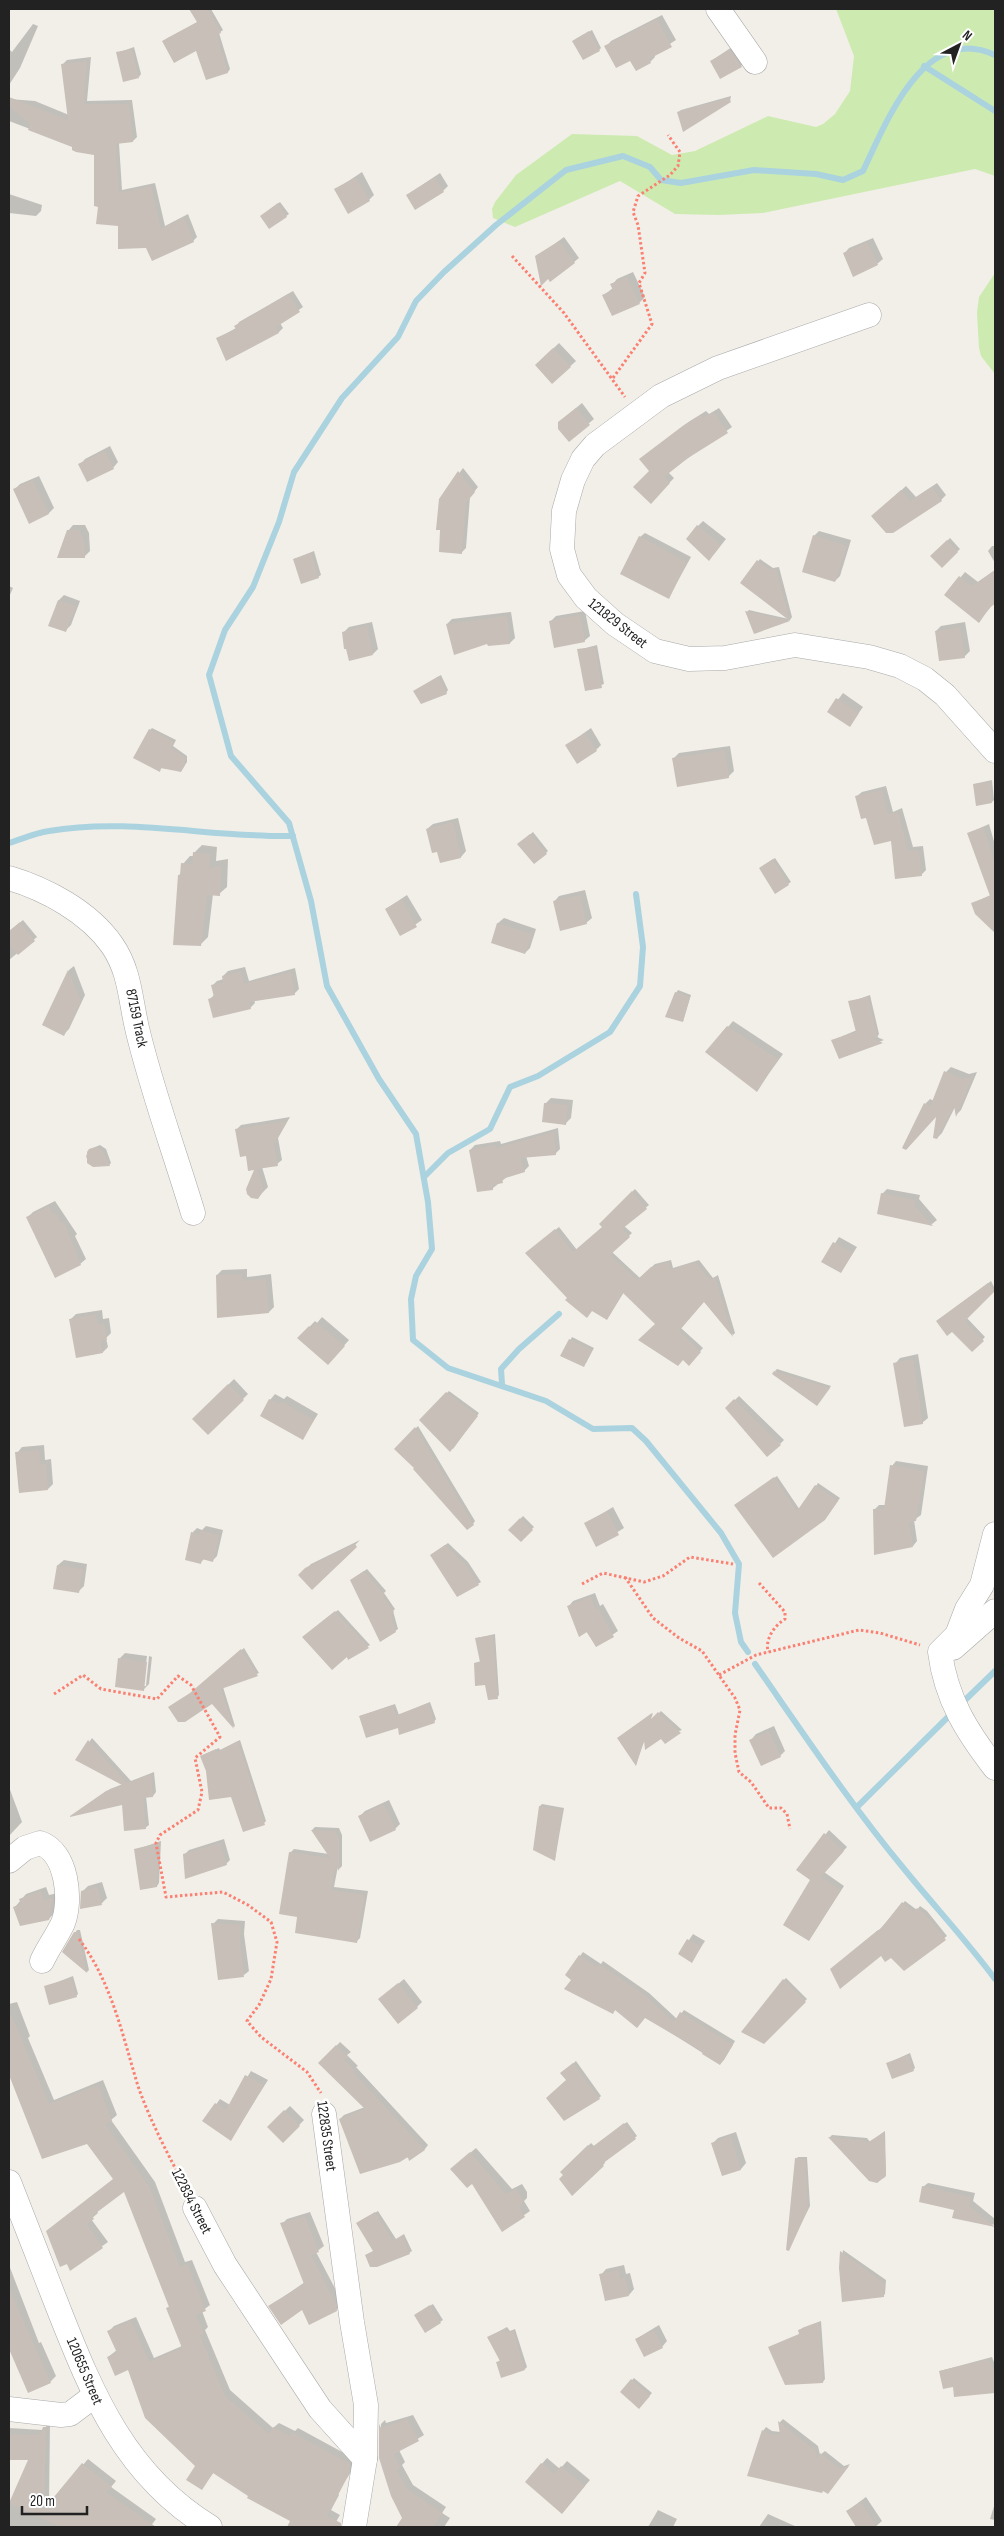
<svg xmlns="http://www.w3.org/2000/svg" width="1004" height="2536" viewBox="0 0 1004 2536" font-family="'Sofia Sans Condensed',sans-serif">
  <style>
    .grass { fill: #cdebb0 }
    .shadow { fill: #0003 }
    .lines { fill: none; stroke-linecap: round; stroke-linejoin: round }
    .stream { stroke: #aad3df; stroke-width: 6 }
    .building { fill: #c7bfb8 }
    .minor-casing { stroke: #a9a9a9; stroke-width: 25 }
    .path { stroke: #fa8072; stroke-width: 3; stroke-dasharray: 2.5 2.5; stroke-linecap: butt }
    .minor { stroke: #fff; stroke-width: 24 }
    .labels { text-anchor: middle; stroke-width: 5; stroke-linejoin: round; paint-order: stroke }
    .street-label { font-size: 15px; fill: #222; stroke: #fff }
  </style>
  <rect width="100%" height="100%" fill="#f2efe9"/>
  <g class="grass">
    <polygon points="836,9 995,9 995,176 975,169 763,213 719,215 675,214 620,181 515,227 493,218 492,209 495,202 516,175 572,134 637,136 672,155 695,151 768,116 816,127 823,124 835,114 850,91 854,56"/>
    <polygon points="995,273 995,374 981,356 979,348 977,313 979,297"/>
  </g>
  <g class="shadow">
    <polygon points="191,9 211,9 223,30 219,33 230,69 228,72 206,78 197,49 166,39 198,22"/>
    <polygon points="662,15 676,40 654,54 655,57 650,62 631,59 606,47 611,41"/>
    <polygon points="33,24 38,26 20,68 9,85 9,49 12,52"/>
    <polygon points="592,30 601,48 599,50 576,39"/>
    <polygon points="735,45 746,61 741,66 711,61"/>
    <polygon points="134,47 141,74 139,77 117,53"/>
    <polygon points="91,57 87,101 132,100 137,137 133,141 119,143 122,190 155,183 165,226 188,214 197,237 193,241 147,247 119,225 99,206 96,154 9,121 9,99 35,101 69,115 63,64 67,60"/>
    <polygon points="731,96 730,101 678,112 681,110"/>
    <polygon points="362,172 374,195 369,200 335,190"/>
    <polygon points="440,173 448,186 443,191 407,195"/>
    <polygon points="9,194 42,205 41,211 36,216 9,213"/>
    <polygon points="280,202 289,214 269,228 264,214"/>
    <polygon points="564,237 579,258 574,262 537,257"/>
    <polygon points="873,238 883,259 877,264 844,254 849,248"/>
    <polygon points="633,272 645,297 639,303 604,295 613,288 612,285 617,279"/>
    <polygon points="293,291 303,307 280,323 283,328 279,332 227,359 218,338 236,328 239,322"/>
    <polygon points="559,343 576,361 552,383 536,365"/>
    <polygon points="582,403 594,419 569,440 565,417"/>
    <polygon points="719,408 732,427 668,472 674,478 651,502 650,471 640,459 690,421 706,411 709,414"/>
    <polygon points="110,446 118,462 113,468 80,465 85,459"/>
    <polygon points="463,468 478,487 470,497 466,548 462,552 440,500"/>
    <polygon points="39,476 54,508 49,513 30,522 14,490 20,484"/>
    <polygon points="937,483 946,495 941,500 878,512 906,486 916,497"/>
    <polygon points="703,521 726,539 714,554 698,526"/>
    <polygon points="73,525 85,525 89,533 90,551 84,557 68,531"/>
    <polygon points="819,531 851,540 840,576 835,581 814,536"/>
    <polygon points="645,533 691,557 669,597 640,537"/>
    <polygon points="950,538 960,549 942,566 932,556"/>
    <polygon points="992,546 995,546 995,563 988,551"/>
    <polygon points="314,551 321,575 318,577 294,559"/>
    <polygon points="760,559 773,568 779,567 792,617 790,620 755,633 747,612 749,610 789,619 742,582"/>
    <polygon points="995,570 995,602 979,621 946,595 965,572 978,582"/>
    <polygon points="9,586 13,588 9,597"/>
    <polygon points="64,595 80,601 71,625 66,630 50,626 59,600"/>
    <polygon points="585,611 590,636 584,641 551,621 556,616"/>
    <polygon points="511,612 515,638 510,643 488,643 447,624 452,619"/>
    <polygon points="372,622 378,649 373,654 343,633 349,627"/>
    <polygon points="965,622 970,651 964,657 936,631 941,626"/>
    <polygon points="597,645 604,684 586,690 578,650"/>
    <polygon points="441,675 448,690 446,693 415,691"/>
    <polygon points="843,693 863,707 850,725 829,712"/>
    <polygon points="152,728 176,740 173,746 187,756 187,762 181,771 162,768 159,770 150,730"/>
    <polygon points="591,728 601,745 596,750 567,745"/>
    <polygon points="730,746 734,771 728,777 673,759 679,753"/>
    <polygon points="992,780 994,800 992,802 974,784"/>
    <polygon points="886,786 893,812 902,808 913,847 923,846 926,870 921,875 892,839 867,816 857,796 862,792"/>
    <polygon points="458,818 466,851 461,857 441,861 438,850 427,829 433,824"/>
    <polygon points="989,824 995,845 995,887 979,862 969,833"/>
    <polygon points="533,832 548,851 546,853 521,842"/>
    <polygon points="202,845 217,847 216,861 228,859 227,887 219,894 213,894 208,937 200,945 179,875 182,872 183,864 190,856 194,856 194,853"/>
    <polygon points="775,858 791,882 788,884 763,866"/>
    <polygon points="585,890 592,918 586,923 554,902 559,896"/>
    <polygon points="995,893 995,931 973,903"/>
    <polygon points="407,895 422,920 400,935 386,909"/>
    <polygon points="504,918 536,929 530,948 525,953 492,942 498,923"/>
    <polygon points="23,920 37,937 9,960 9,932"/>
    <polygon points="74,966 85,995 69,1029 64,1034 43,1024 69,970"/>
    <polygon points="245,967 249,981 295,968 299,989 294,994 254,1000 255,1003 250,1008 210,999 215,994 213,985 217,981 224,979 223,976 228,971"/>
    <polygon points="678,990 691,995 683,1021 676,993"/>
    <polygon points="870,995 879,1034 877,1037 884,1040 839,1058 833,1040 857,1030 850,1002"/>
    <polygon points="733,1021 783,1054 757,1090 728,1027"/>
    <polygon points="951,1067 969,1074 977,1072 961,1110 957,1114 955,1107 942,1133 937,1138 938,1114 925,1104 930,1099 934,1101 946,1072"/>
    <polygon points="551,1098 573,1100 571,1118 565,1124 545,1104"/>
    <polygon points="290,1117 278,1138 282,1160 277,1164 262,1167 268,1187 258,1197 256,1168 237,1129 241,1125"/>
    <polygon points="558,1128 560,1149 555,1154 526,1156 529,1166 524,1171 507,1177 493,1188 470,1150 475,1145 500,1141 501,1144"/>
    <polygon points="100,1145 106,1149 111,1163 109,1165 88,1162 86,1156 90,1149"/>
    <polygon points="635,1189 649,1205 624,1226 632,1233 612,1252 640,1278 655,1264 671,1260 673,1268 699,1260 713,1278 718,1275 735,1333 733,1335 704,1301 681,1328 703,1348 689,1364 657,1324 624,1292 609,1316 569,1298 529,1251 559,1227 577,1250 603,1227 600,1224"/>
    <polygon points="887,1189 920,1195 919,1199 937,1220 932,1224 878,1213 882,1194"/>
    <polygon points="55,1201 77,1234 75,1236 86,1259 80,1264 28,1217 33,1212"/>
    <polygon points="839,1237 857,1247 841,1272 823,1262"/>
    <polygon points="247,1269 247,1277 271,1274 274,1307 269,1312 217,1275 222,1270"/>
    <polygon points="991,1281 995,1289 966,1317 985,1337 972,1350 940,1319"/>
    <polygon points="102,1310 103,1319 109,1318 111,1333 106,1338 108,1347 103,1352 71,1319 76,1314"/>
    <polygon points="322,1317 349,1340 333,1358 299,1338 315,1321 317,1323"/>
    <polygon points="572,1337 594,1348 586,1363 562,1355"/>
    <polygon points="918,1354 928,1418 922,1423 895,1364 900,1358"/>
    <polygon points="777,1369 831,1386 819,1402 775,1371"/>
    <polygon points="234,1379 248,1394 208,1434 194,1419"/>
    <polygon points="449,1391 479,1413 453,1449 420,1420"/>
    <polygon points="275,1394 284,1399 287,1396 318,1414 303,1438 270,1400"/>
    <polygon points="739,1396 784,1440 780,1444 727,1408"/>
    <polygon points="418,1426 475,1521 473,1524 396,1449"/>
    <polygon points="44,1445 45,1460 51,1459 53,1484 48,1489 17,1453 22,1447"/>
    <polygon points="896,1461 928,1466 921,1515 914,1520 917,1541 913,1546 874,1510 879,1505 886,1505 892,1466"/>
    <polygon points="777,1476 800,1510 818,1483 840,1498 827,1516 735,1505"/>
    <polygon points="613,1507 624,1528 597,1545 585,1524"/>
    <polygon points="523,1516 534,1527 521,1540 510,1530"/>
    <polygon points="206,1526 223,1530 217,1556 212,1561 204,1559 201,1562 192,1533 197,1528 202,1530"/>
    <polygon points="360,1540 312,1588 300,1575 311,1564"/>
    <polygon points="448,1543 468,1562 481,1582 458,1596 434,1553"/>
    <polygon points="64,1560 87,1564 84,1586 78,1592 58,1565"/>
    <polygon points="367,1569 386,1591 384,1593 395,1609 393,1611 398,1629 395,1631 354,1578"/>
    <polygon points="595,1593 600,1606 603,1604 618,1631 596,1646 569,1606 573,1601"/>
    <polygon points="338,1610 370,1645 349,1658 306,1635"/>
    <polygon points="495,1634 499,1695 497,1697 486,1684 475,1663 481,1661 477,1638"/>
    <polygon points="244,1648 259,1673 223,1687 235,1726 234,1727 212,1702 194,1691"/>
    <polygon points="125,1653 147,1656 143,1686 146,1686 149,1656 152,1657 149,1684 143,1690 120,1658"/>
    <polygon points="430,1702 436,1719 434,1722 360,1716 395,1704 399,1715"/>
    <polygon points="661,1711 682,1730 661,1737 645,1739 636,1764 621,1736 653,1713 650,1722"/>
    <polygon points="774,1726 785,1751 780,1756 751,1740 756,1734"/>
    <polygon points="92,1738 131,1781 154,1772 156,1792 153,1796 146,1796 149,1825 145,1828 124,1803 71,1816 110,1789 123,1784 77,1760"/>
    <polygon points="240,1740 266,1821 264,1823 207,1771 201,1756 219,1748 220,1750"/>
    <polygon points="9,1787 22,1822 9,1836"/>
    <polygon points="389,1800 400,1824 395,1829 360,1816 365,1811"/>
    <polygon points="542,1804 564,1808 555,1859 540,1806"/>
    <polygon points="315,1827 339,1828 342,1835 342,1866 339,1869 338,1866 334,1887 368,1891 360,1938 356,1942 299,1916 290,1853 294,1849 329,1854 312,1830"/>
    <polygon points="829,1830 847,1847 824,1872 844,1886 809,1940 812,1880 798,1870"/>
    <polygon points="224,1839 230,1860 226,1864 185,1854 189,1850"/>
    <polygon points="161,1841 159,1883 157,1886 135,1850"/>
    <polygon points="102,1882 107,1898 101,1904 82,1892 88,1886"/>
    <polygon points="46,1887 49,1895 58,1893 54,1913 49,1919 15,1907 26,1894"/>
    <polygon points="905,1901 917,1910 920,1906 927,1911 947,1936 904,1969 891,1956 881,1954 834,1967 881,1928"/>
    <polygon points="218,1919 245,1921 244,1934 249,1971 244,1975 213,1924"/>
    <polygon points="77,1930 80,1930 89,1970 87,1972 64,1952"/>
    <polygon points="693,1934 705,1941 692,1961 680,1954"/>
    <polygon points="583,1952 601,1964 603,1961 649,1993 677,2019 684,2010 735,2041 724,2060 720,2064 646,2017 616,2009 612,2013 566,1975"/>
    <polygon points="73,1976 78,1994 76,1996 45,1987"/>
    <polygon points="786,1978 807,1999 763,2042 784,1980"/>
    <polygon points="404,1979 422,2002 417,2007 380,1999"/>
    <polygon points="17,2002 30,2036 28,2038 54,2100 103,2080 117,2115 111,2120 155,2182 185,2262 192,2260 210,2305 202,2311 208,2327 205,2330 230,2390 273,2428 279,2423 295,2431 298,2428 355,2459 353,2469 343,2484 318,2467 339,2495 331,2510 340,2515 333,2527 297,2527 290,2523 292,2521 214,2472 202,2488 196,2466 128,2368 108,2357 117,2350 108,2332 114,2326 136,2317 154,2358 182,2346 167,2308 170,2306 125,2190 97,2211 98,2213 91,2219 108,2242 70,2269 47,2231 114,2179 88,2142 43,2158 9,2072 9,2004"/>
    <polygon points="340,2042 351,2052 347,2055 358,2066 356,2067 428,2145 425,2149 410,2159 340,2119 344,2115 365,2107 320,2063"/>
    <polygon points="910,2053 915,2068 913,2070 888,2063"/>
    <polygon points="576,2061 601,2096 599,2098 568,2080 564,2071"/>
    <polygon points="251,2071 268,2080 231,2139 204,2121 220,2099 230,2105"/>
    <polygon points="290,2106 304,2120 283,2142 268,2127"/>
    <polygon points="627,2122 637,2136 604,2161 605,2163 572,2195 562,2172 591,2143 594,2146"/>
    <polygon points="885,2131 886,2175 884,2178 869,2180 830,2137 832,2135 867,2138 870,2142"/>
    <polygon points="736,2132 746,2163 741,2169 722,2174 713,2143 718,2138"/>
    <polygon points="476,2148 512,2189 522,2184 527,2192 527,2198 524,2201 530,2211 503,2230 473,2182 457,2164"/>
    <polygon points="798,2157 807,2157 810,2206 788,2250 796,2159"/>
    <polygon points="928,2183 975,2193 973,2201 995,2219 995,2225 954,2217 956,2209 923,2187"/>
    <polygon points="378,2211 396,2239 404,2234 412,2251 409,2253 367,2255 374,2251 360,2221"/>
    <polygon points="310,2212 324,2246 316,2252 340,2298 341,2305 336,2310 270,2306 305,2282 282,2224 287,2219"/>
    <polygon points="843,2250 886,2280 885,2294 883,2296 840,2268"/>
    <polygon points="9,2265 39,2343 41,2342 56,2376 50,2382 28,2391 10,2348 9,2351"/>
    <polygon points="624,2265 626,2274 630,2273 634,2289 629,2295 601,2275 606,2269"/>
    <polygon points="433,2304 443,2320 426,2331 418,2313"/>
    <polygon points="821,2321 825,2379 823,2382 770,2348 800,2334 802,2328"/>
    <polygon points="659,2325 667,2341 662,2347 636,2339"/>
    <polygon points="507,2327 510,2331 515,2329 527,2367 525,2369 497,2363 500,2360 489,2337"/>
    <polygon points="992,2357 995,2365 995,2392 955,2395 954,2385 940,2371"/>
    <polygon points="634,2378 652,2393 639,2407 621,2392"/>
    <polygon points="413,2415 424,2435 399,2450 405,2462 402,2465 413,2485 446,2507 442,2513 450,2518 444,2527 408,2527 380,2457 381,2424 385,2420 386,2423"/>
    <polygon points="783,2419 818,2446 820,2455 825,2451 844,2466 850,2464 831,2489 763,2431 766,2427 772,2431 781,2432 780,2422"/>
    <polygon points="50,2422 49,2505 88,2459 116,2481 111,2487 156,2519 150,2527 9,2527 9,2505 30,2459 9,2458 9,2428 43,2430"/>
    <polygon points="547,2458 560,2469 567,2461 590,2480 567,2507 527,2481"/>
    <polygon points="866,2497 882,2521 875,2527 857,2527 847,2511"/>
    <polygon points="995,2503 995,2520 990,2519"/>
    <polygon points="658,2510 677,2519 673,2527 648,2527"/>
    <polygon points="768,2514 797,2527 759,2527"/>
  </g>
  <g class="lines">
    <g class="stream">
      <polyline points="924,66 995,111"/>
      <path d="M9,843C22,839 35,833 49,831C129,817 212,838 293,836"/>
      <polyline points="424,1177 448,1153 490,1129 510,1087 538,1076 610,1032 640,986 643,947 636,894"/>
      <polyline points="502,1384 501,1369 519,1349 559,1314"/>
      <path d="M748,1652L741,1642L735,1613L739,1564L721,1533L646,1441L632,1428L593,1429L546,1401L448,1368L413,1340L411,1299L416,1276L432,1249L428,1202L416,1134L379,1079L327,986L311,901L289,823L231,756L209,675L225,630L253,587L279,522L294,472L342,398L398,337L416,301L444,272L496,225L566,170L623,156L650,167L661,180L681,183L754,170L816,174L843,180L863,171C886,123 924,22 995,55"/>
      <path d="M755,1664C803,1733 851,1805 905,1870C935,1907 967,1941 995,1979"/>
      <polyline points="960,1705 995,1671"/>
      <polyline points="857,1807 953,1712"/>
    </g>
  </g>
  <g class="building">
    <polygon points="189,9 208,9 221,33 217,35 228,73 206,80 196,51 174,63 162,41 197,22"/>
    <polygon points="657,19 672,47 649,59 651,63 636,71 630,61 616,68 604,46"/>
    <polygon points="589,31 600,51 583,60 572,41"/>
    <polygon points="132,49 139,78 123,82 116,52"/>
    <polygon points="730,50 742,67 720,79 710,61"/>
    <polygon points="87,61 84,104 129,104 133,142 116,144 119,193 151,186 161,229 184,217 194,242 152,261 146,248 118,249 118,226 96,224 98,207 94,206 94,155 76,152 72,150 72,147 28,130 30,124 9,106 9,97 68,120 61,64"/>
    <polygon points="729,98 731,102 683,132 677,112"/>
    <polygon points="356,177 370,201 348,214 334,189"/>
    <polygon points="435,177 444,192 415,210 406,195"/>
    <polygon points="278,203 287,217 269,229 260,216"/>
    <polygon points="559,241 575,263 550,282 548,279 541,286 535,256"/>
    <polygon points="867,242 878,265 853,277 843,253"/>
    <polygon points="627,277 640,304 612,316 602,295 613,290 610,284"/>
    <polygon points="288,294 300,312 276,327 279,333 226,361 216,338 236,329 234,326"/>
    <polygon points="553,348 571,367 552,384 535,365"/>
    <polygon points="576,408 590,425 569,442 558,429 558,422"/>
    <polygon points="714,412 728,433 688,458 664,477 670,483 651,504 633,487 649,471 639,459 684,425 701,415 703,418"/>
    <polygon points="105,451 114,469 87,482 78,464"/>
    <polygon points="458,471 475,492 466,503 462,554 439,552 440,530 436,530 439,499"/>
    <polygon points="33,480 49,514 29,524 13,489"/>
    <polygon points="932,487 942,501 893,533 886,533 871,516 901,490 910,501"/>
    <polygon points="697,525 721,545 709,561 686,539"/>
    <polygon points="67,530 79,530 84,539 85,558 57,558"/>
    <polygon points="813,535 847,546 835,582 802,572"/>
    <polygon points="639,536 687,562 669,599 620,574"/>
    <polygon points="947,540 958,552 942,568 930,556"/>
    <polygon points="311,553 319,578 301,584 293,559"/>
    <polygon points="757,560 770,570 776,568 790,621 740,583"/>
    <polygon points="995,570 995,604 990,607 979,623 944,595 959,576 972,586"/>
    <polygon points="58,600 76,606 66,632 48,626"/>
    <polygon points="745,611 790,621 754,634"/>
    <polygon points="580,615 585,642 554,648 549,621"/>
    <polygon points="507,616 510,644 488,646 487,644 454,655 446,624"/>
    <polygon points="367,626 373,655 349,661 346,649 344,649 342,632"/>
    <polygon points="960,627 965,658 939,661 935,631"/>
    <polygon points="595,647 602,688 585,691 577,649"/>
    <polygon points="439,676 447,694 421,704 413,691"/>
    <polygon points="836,698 859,713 850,727 827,712"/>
    <polygon points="149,729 174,742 171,748 185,758 185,765 181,772 161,768 160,772 133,758"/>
    <polygon points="585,733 597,751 577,764 565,745"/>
    <polygon points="725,750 729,778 677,787 672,758"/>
    <polygon points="990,782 992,803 976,806 973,784"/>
    <polygon points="882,790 889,818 888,814 898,812 908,851 919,850 922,876 895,879 891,841 874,845 866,818 861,819 855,796"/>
    <polygon points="453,822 461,858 440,863 437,852 432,853 426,829"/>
    <polygon points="983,827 995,863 995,933 975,914 971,903 990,896 967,833"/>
    <polygon points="530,834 547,854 534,864 517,844"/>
    <polygon points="193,852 210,854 209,868 221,866 220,896 207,895 201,946 173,945 178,875 180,875 181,863 192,864"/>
    <polygon points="773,859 789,885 775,894 759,868"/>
    <polygon points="580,895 587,924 560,931 553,901"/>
    <polygon points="402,899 417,927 400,936 385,909"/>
    <polygon points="20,922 35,941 18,955 9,944 9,931"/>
    <polygon points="497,923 532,934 525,954 491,943"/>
    <polygon points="68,970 81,1001 64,1036 42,1025"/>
    <polygon points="241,971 244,984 291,972 295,995 249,1002 251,1009 213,1018 208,999 214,997 211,985 223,982 222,976"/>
    <polygon points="675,992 690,997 683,1022 665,1017"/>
    <polygon points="868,997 878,1038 870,1037 883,1043 839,1059 831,1040 856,1032 848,1001"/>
    <polygon points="727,1026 778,1059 757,1092 705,1052"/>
    <polygon points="944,1071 963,1079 973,1076 956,1117 954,1106 937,1139 933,1138 936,1117 906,1150 902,1148 924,1103 930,1107"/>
    <polygon points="544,1103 568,1105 566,1125 542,1122"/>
    <polygon points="287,1121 274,1144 278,1166 257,1169 264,1190 258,1199 251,1198 247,1194 246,1189 254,1170 248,1171 246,1156 240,1157 235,1129"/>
    <polygon points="554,1132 556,1155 521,1158 525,1172 502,1179 503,1183 493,1185 493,1190 477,1192 469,1150 495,1145 496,1148"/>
    <polygon points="97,1147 103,1151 110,1166 93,1167 87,1163 87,1152 89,1149"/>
    <polygon points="632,1191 647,1209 622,1229 630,1237 610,1255 637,1280 651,1267 669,1262 671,1270 695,1262 710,1280 715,1277 733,1337 704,1302 679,1331 701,1352 689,1366 683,1360 678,1366 638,1340 655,1324 623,1293 607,1320 592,1311 587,1318 565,1300 567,1298 525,1253 555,1229 573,1252 602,1227 599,1224"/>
    <polygon points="881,1193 915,1200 914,1205 933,1226 877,1214"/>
    <polygon points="49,1206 54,1215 56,1213 61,1223 64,1222 81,1265 55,1278 26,1217"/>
    <polygon points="833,1242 853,1253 841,1273 821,1262"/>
    <polygon points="242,1274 242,1281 266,1279 269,1313 217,1318 216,1275"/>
    <polygon points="988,1283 995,1291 965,1321 984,1341 972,1352 952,1332 947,1336 936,1321"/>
    <polygon points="96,1314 98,1324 104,1323 107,1340 101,1341 103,1353 76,1358 69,1319"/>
    <polygon points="316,1322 345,1346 328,1365 297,1338 309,1326 311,1328"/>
    <polygon points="569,1339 592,1350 584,1367 560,1356"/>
    <polygon points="913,1359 923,1424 904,1427 893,1363"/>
    <polygon points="774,1371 830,1388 817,1406 772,1374"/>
    <polygon points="228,1384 244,1400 208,1435 192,1419"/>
    <polygon points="446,1392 478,1416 450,1452 419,1420"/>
    <polygon points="269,1399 279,1404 281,1401 314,1420 303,1440 260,1416"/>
    <polygon points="734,1399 781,1445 767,1457 725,1408"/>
    <polygon points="415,1427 474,1525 467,1530 413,1469 414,1468 394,1449"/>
    <polygon points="39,1450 40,1464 46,1464 48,1490 19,1493 15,1452"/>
    <polygon points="890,1465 924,1471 916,1521 909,1522 913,1547 874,1555 873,1509 884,1509"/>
    <polygon points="774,1477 797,1511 815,1485 838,1501 825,1520 773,1558 734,1505"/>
    <polygon points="607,1511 619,1535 596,1547 584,1523"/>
    <polygon points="520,1518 533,1530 521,1542 508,1530"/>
    <polygon points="200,1530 219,1535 213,1562 202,1559 201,1564 185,1560 191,1532 199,1535"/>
    <polygon points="355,1544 357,1547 312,1590 298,1575 305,1568"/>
    <polygon points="445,1545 466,1565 479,1585 457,1597 430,1555"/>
    <polygon points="57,1565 83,1569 79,1593 53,1589"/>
    <polygon points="364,1571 384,1594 382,1596 394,1612 391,1614 396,1632 380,1642 350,1580"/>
    <polygon points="591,1597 595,1609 598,1608 614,1637 596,1647 587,1632 579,1637 567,1606"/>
    <polygon points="335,1611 369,1648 348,1660 347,1657 332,1670 302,1637"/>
    <polygon points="493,1635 498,1699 488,1700 485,1685 475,1686 474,1663 480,1662 475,1638"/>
    <polygon points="241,1649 258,1676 221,1689 234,1729 212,1704 185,1722 178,1722 168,1707 190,1693"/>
    <polygon points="118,1658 147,1662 144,1691 115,1687"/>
    <polygon points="428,1703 435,1723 399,1735 398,1728 366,1738 359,1716 393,1705 397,1718 397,1715"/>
    <polygon points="658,1712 681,1733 665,1744 661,1739 645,1750 644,1740 636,1766 617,1738 652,1713 650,1720"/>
    <polygon points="769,1731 781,1757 761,1766 749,1740"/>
    <polygon points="88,1740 127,1783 151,1774 153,1797 143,1798 146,1829 124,1831 122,1805 70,1817 70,1816 106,1791 122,1785 75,1760"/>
    <polygon points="238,1741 265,1825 243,1832 231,1797 209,1800 206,1771 200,1756 216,1749 217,1752"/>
    <polygon points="384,1804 396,1830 370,1842 358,1816"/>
    <polygon points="539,1806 562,1810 555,1861 533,1850"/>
    <polygon points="311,1830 335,1831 339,1839 339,1871 336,1866 331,1890 365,1895 357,1943 295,1933 297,1917 279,1914 289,1852 330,1858"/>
    <polygon points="824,1833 844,1851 821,1877 841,1890 809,1941 783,1925 810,1880 796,1870"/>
    <polygon points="159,1843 157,1887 140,1890 134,1849"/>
    <polygon points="220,1843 227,1865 185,1879 183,1854"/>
    <polygon points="97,1887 102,1905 80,1909 81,1891"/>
    <polygon points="41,1891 44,1900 53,1898 49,1920 20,1926 13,1907 21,1904 19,1899"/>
    <polygon points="902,1902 914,1912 917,1908 925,1914 946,1940 904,1971 891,1958 885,1962 881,1956 840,1989 830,1969 878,1930 879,1931"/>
    <polygon points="211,1923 241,1925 240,1939 244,1977 218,1980"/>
    <polygon points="74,1932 78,1932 87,1973 62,1952"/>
    <polygon points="687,1939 701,1947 692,1963 678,1954"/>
    <polygon points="579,1955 597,1967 599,1964 646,1996 674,2022 680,2012 733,2045 720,2065 702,2054 703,2052 645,2018 637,2028 615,2010 613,2014 564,1989 571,1980 565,1975"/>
    <polygon points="71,1978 77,1997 49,2005 44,1986"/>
    <polygon points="783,1979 806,2002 764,2044 741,2032"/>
    <polygon points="398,1983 418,2008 398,2024 378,1999"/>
    <polygon points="9,2010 49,2104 98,2085 112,2121 105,2124 150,2188 180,2267 187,2264 206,2311 196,2315 204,2334 200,2335 225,2396 269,2434 273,2427 290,2436 292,2432 350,2464 348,2476 327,2516 341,2523 341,2527 287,2527 290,2521 247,2498 248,2496 213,2473 202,2490 186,2480 195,2466 145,2418 128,2370 115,2376 107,2357 117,2353 107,2331 131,2321 149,2362 182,2348 166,2308 169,2307 124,2192 92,2216 94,2219 87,2224 103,2248 70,2271 67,2264 60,2267 46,2231 113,2179 87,2144 42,2159 9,2075"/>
    <polygon points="336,2045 348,2057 344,2060 355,2070 353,2072 425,2150 409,2161 408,2157 400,2162 360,2174 339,2119 365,2109 318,2063"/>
    <polygon points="908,2055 914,2071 892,2079 886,2063"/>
    <polygon points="573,2063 600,2099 564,2121 546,2098 566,2080 560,2073"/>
    <polygon points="245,2075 264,2085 231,2141 202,2121 215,2103 226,2110"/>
    <polygon points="284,2110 300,2126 283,2143 267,2127"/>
    <polygon points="624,2123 636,2139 602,2164 604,2166 572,2196 559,2179 563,2175 560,2172 588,2145 591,2148"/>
    <polygon points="884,2132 886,2176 877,2183 869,2181 828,2137 864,2140 867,2143"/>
    <polygon points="731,2136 741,2170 722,2176 711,2143"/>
    <polygon points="470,2152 506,2194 516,2189 522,2198 522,2205 519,2207 525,2217 502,2232 472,2184 467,2188 450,2169"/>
    <polygon points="795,2158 805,2159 808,2209 789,2251 786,2250"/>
    <polygon points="922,2186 971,2197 969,2206 995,2227 952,2218 954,2210 919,2202"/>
    <polygon points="375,2212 393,2241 402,2236 410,2254 377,2267 370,2267 365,2255 373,2251 356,2223"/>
    <polygon points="305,2216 319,2252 311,2255 336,2304 337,2311 309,2325 302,2310 281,2325 268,2306 304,2284 280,2223"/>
    <polygon points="840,2251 884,2283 884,2297 842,2302 839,2268"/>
    <polygon points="619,2270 620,2279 625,2277 629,2296 605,2301 599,2274"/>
    <polygon points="9,2288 51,2383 28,2393 9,2349"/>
    <polygon points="430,2305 441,2323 425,2333 414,2315"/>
    <polygon points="819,2322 823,2383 785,2385 768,2347 799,2334 798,2330"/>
    <polygon points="504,2329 508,2333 513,2330 525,2370 501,2378 496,2362 500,2361 487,2337"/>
    <polygon points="654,2330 663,2348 644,2357 635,2339"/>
    <polygon points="989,2359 995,2371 995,2393 954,2397 953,2387 943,2389 939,2371"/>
    <polygon points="631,2379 650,2396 639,2409 620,2392"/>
    <polygon points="407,2419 419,2441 394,2454 401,2468 397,2470 408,2490 443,2513 433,2527 396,2527 402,2518 391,2496 379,2458 379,2424 381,2428"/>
    <polygon points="778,2421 815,2450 817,2459 820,2453 840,2469 849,2466 828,2494 823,2491 822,2493 747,2476 762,2430 768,2434 780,2435"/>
    <polygon points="43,2427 46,2427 44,2509 82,2463 112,2487 107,2493 156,2527 61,2527 9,2503 28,2460 9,2460 9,2434 40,2435"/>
    <polygon points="541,2463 554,2474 561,2466 585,2486 562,2514 525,2482"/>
    <polygon points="861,2502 877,2527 856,2527 846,2511"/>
  </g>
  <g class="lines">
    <defs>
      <g id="minor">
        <polyline points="718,9 755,62"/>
        <polyline points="869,315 718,368 661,396 595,445 583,459 573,480 564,511 562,549 569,575 586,598 615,624 655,651 689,659 725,658 795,645 869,657 900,666 925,679 945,695 995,751"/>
        <path d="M9,878C46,889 89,912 112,945C130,971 130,998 137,1028C151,1088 175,1153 193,1213"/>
        <path d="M995,1534L982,1585L967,1609L957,1635L940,1652C946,1699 967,1732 995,1768"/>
        <polyline points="953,1648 995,1611"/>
        <path d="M9,1861L25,1848L40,1843C67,1852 72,1900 63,1923C57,1936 48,1948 42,1961"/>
        <polyline points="324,2114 352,2322 366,2405 365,2459 354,2527"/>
        <path d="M9,2182C26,2225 42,2267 59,2310C93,2396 126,2476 210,2527"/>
        <polyline points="195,2208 225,2265 320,2409 365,2459"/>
        <polyline points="9,2409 61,2415 70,2414 94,2396"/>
      </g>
    </defs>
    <use href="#minor" class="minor-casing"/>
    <g class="path">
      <polyline points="512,256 564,313 625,397"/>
      <polyline points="613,378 652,324 639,283 645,273 638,225 633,212 638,196 670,175 678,166 680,152 668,135"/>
      <polyline points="625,1577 653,1618 679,1638 702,1651 735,1698 740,1710 735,1735 735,1753 739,1772 751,1782 769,1808 781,1808 787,1814 790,1829"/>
      <path d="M759,1583L785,1612V1619C774,1626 765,1639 768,1652"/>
      <polyline points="582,1584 603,1573 644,1582 663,1576 690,1557 733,1564"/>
      <polyline points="719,1675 756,1655 859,1630 880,1633 920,1645"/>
      <polyline points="54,1694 83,1675 101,1689 157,1699 178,1676 191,1685 220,1737 195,1758 202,1792 198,1810 160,1835 156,1843 166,1897 223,1892 248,1905 271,1922 277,1942 271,1979 259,2005 247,2021 261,2037 307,2072 321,2093"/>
      <path d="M79,1939C112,1983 122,2034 138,2086C150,2121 169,2156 186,2189"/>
    </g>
    <use href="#minor" class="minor"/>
  </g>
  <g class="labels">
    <g class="street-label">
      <text transform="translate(618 623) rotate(38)" y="5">121829 Street</text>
      <text transform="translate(137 1018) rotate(78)" y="5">87159 Track</text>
      <text transform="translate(327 2136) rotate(82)" y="5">122835 Street</text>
      <text transform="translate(192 2201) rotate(63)" y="5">122834 Street</text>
      <text transform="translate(85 2371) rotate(67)" y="5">120655 Street</text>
    </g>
  </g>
  <rect width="1004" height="2536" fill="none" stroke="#222222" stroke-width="20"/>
  <g transform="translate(959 45) rotate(41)" stroke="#ffffff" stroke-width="4" paint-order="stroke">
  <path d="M0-4L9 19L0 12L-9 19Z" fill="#222222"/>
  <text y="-8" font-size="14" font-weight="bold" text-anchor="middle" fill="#222222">N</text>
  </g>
  <path d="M22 2506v8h65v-8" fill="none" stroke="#222222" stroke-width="2.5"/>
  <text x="30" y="2506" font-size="15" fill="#222222" stroke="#ffffff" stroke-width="4" paint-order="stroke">20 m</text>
</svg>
